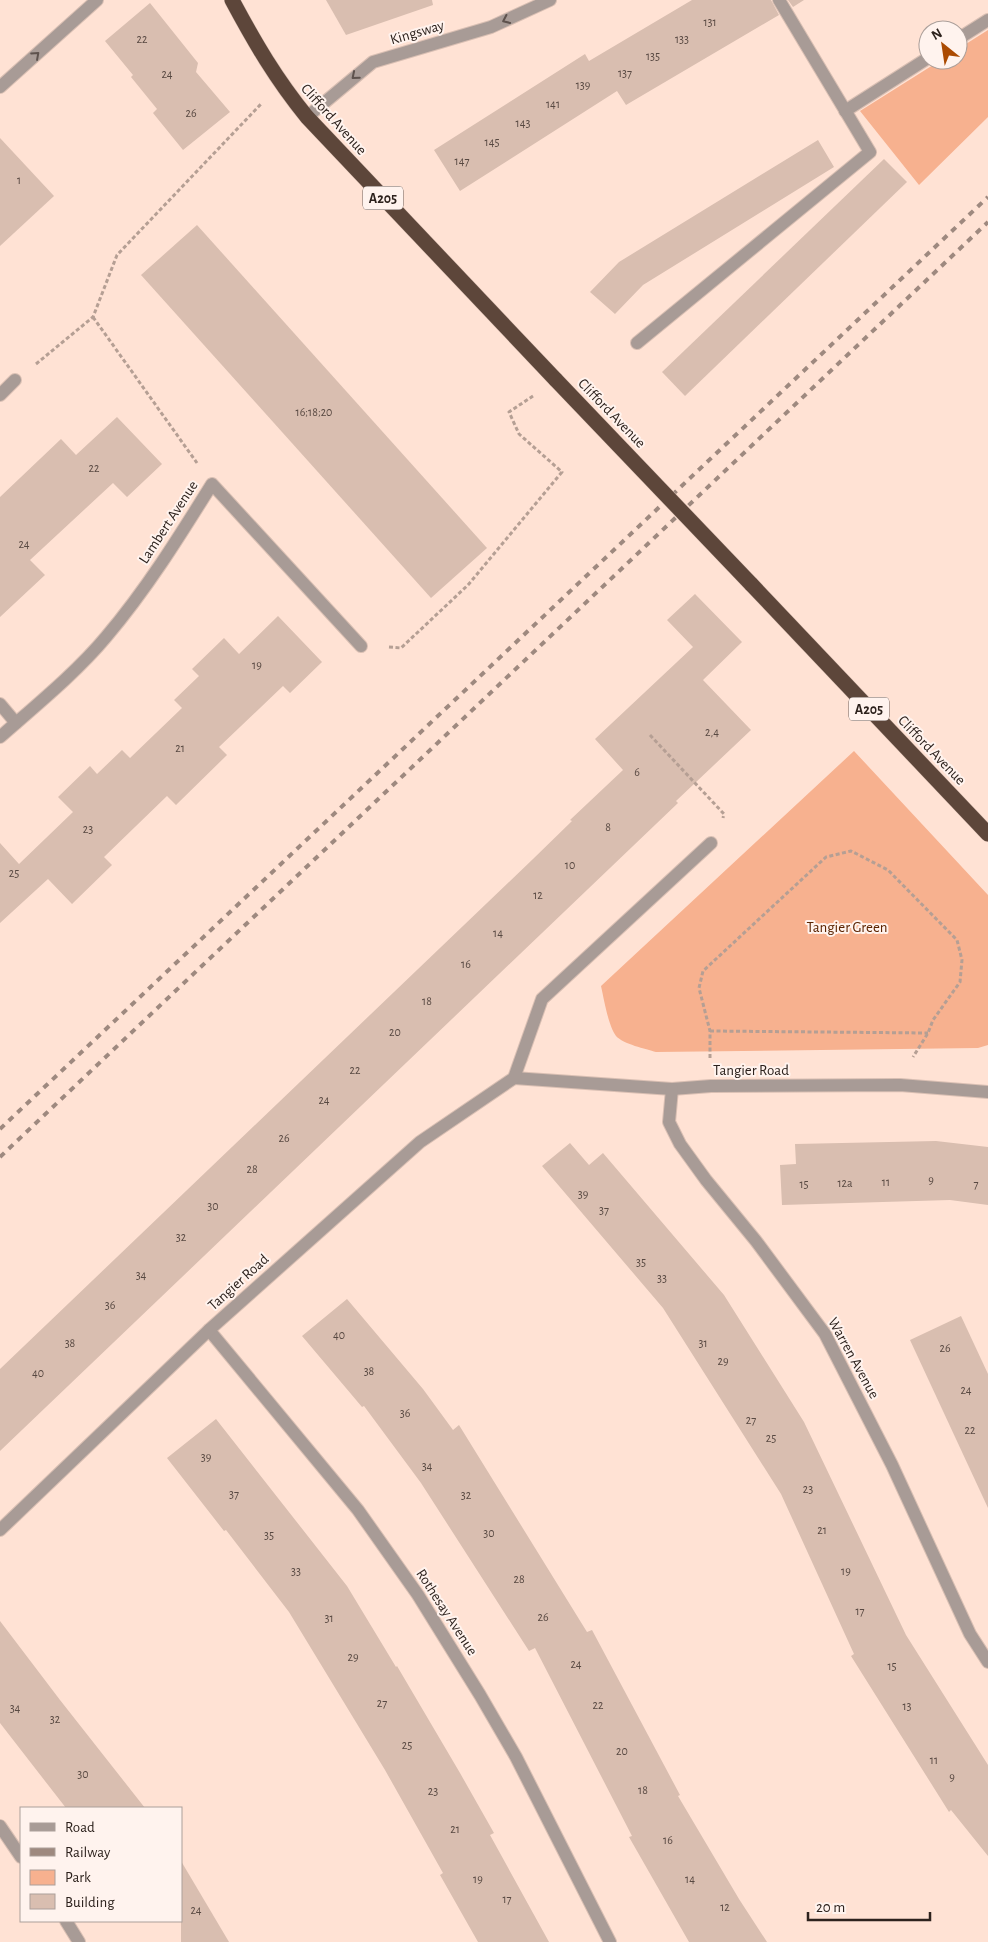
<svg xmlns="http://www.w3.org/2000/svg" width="988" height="1942" viewBox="0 0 988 1942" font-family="'Alegreya Sans',sans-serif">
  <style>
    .green { fill: #f7b18f }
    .building { fill: #d9beb0 }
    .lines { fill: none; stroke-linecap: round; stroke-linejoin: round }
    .lane-casing { stroke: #d9bfb3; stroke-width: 14 }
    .street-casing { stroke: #d9bfb3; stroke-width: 14 }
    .highway-casing { stroke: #d9bfb3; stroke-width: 16 }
    .path { stroke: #b59f94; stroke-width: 3; stroke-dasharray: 4 2.5; stroke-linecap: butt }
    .lane { stroke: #a89b96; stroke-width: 12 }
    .street { stroke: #a89b96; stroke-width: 12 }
    .highway { stroke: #5d463a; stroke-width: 15 }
    .rail { stroke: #9e897f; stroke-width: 4; stroke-dasharray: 6 6; stroke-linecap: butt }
    .highway-bridge-casing { stroke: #d9bfb3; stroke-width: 16; stroke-linecap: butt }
    .highway-bridge { stroke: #5d463a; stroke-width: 15 }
    .oneway { stroke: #5e524d }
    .labels { text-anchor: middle; stroke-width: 4; stroke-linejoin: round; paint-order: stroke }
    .number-label { font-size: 12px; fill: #584942 }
    .shield { fill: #fff3ee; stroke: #6c615c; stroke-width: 1 }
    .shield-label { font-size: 14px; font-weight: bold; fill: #2d221d }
    .street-label { font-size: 15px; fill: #2d221d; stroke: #fff3ee }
    .park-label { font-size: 15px; fill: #5b2300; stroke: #fff3ee }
  </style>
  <rect width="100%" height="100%" fill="#ffe2d4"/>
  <g class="green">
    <polygon points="988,30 988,117 919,185 860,111 941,60 958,60 958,49"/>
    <path d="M854,751L988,895V1045L978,1048L656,1052C646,1049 623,1044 616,1036C608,1025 604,999 601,986Z"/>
  </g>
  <g class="building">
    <polygon points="326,0 432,0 433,5 346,35"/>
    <polygon points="692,0 771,0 779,15 626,105 617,91 460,191 434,150 585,54 589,61"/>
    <polygon points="788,0 804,0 793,7"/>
    <polygon points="150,3 198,63 196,72 230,112 183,150 153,113 157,109 131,77 133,75 105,41"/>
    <polygon points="0,138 54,196 0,246"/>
    <polygon points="818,140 834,167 643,285 615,314 590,292 619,262"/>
    <polygon points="884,159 907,182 685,396 662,372"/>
    <polygon points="197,225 487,548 431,598 141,275"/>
    <polygon points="117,417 162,464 127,497 113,483 30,560 45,575 0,617 0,497 61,439 76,455"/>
    <polygon points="695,594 742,642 703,680 751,730 676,801 678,803 0,1451 0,1369 533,859 572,821 570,820 623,770 595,739 693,647 667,620"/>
    <polygon points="278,616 322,662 290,693 283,686 219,747 227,755 176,805 167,796 104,857 112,865 72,904 48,879 0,923 0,843 19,864 73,812 58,797 90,766 97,774 122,750 130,758 182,708 174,700 199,676 192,669 224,638 239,654"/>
    <polygon points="936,1141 988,1147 988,1205 950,1200 782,1205 780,1165 796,1164 795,1144"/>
    <polygon points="570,1143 589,1165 603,1153 724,1295 804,1422 906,1635 988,1765 988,1856 951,1810 949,1812 851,1656 854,1654 781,1494 663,1308 542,1166"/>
    <polygon points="347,1299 423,1389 453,1430 459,1425 587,1632 592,1630 680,1795 678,1796 739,1899 767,1942 689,1942 629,1837 632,1836 535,1648 529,1651 421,1483 364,1406 362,1407 302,1336"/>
    <polygon points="961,1316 988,1374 988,1508 910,1340"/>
    <polygon points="216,1419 347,1586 396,1667 397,1666 460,1773 494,1833 490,1835 549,1942 478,1942 440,1875 443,1873 385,1770 289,1612 226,1530 224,1531 167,1458"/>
    <polygon points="0,1621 60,1700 145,1808 66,1808 31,1763 0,1723"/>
    <polygon points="181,1861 229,1942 181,1942"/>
  </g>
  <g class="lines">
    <defs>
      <g id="lane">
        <polyline points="958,39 988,20"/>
        <polyline points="845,111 928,58"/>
        <polyline points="637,343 870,152 779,0"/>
        <polyline points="0,395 15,380"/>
        <polyline points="0,704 16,723"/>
      </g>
      <g id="street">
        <polyline points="0,87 97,0"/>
        <polyline points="307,117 373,62 491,27 550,0"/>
        <path d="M0,737C34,707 77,672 106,637C146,590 179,537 212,484L361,646"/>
        <polyline points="514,1078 672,1089 711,1086 900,1085 988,1092"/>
        <polyline points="672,1089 669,1122 680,1144 706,1180 756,1241 825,1334 892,1465 970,1634 988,1662"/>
        <polyline points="209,1330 358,1510 418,1595 480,1695 516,1757 610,1942"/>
        <polyline points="0,1530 209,1330 420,1142 514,1078 542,999 711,843"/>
        <polyline points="0,1826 21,1857"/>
        <polyline points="66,1921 79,1942"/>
      </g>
      <g id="highway">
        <path d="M232,0C255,43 276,79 307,117L556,380"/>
        <polyline points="751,584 988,834"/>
      </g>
    </defs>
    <use href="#lane" class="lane-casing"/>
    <use href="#street" class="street-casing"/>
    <use href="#highway" class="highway-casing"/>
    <g class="path">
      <polyline points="93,317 197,463"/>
      <polyline points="36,364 93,317 117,255 261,104"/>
      <polyline points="389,647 401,648 468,585 562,472 519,434 509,412 533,396"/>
      <polyline points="650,735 724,814 723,818"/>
      <polyline points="710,1031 928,1033"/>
      <polyline points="710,1058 710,1031 699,988 703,971 826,857 851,851 888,870 957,940 962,960 960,982 933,1020 928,1033 913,1057"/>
    </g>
    <use href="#lane" class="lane"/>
    <use href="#street" class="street"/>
    <use href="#highway" class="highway"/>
    <g class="rail">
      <polyline points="0,1129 988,197"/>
      <polyline points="0,1157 988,222"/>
    </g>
    <defs>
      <polyline id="highway-bridge" points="556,380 751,584"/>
    </defs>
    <use href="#highway-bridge" class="highway-bridge-casing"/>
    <use href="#highway-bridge" class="highway-bridge"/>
  </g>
  <defs><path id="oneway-chevron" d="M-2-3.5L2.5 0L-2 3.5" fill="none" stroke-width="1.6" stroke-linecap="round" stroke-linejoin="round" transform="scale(1.25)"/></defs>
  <g class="oneway">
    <use href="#oneway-chevron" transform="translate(506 20) rotate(155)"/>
    <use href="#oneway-chevron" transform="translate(36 55) rotate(-42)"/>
    <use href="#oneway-chevron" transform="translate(355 76) rotate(140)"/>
  </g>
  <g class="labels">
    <g class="number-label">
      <text x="710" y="26">131</text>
      <text x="142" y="43">22</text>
      <text x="682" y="43">133</text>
      <text x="653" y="60">135</text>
      <text x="625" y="77">137</text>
      <text x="167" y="78">24</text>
      <text x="583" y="89">139</text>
      <text x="553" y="108">141</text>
      <text x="191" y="117">26</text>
      <text x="523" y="127">143</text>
      <text x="492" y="146">145</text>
      <text x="462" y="165">147</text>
      <text x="19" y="184">1</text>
      <text x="314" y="416">16;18;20</text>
      <text x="94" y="472">22</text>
      <text x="24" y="548">24</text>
      <text x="257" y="669">19</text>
      <text x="712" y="736">2,4</text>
      <text x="180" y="752">21</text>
      <text x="637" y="776">6</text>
      <text x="608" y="831">8</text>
      <text x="88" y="833">23</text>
      <text x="570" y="869">10</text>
      <text x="14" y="877">25</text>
      <text x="538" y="899">12</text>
      <text x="498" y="937">14</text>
      <text x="466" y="968">16</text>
      <text x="427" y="1005">18</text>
      <text x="395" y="1036">20</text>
      <text x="355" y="1074">22</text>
      <text x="324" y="1104">24</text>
      <text x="284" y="1142">26</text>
      <text x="252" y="1173">28</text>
      <text x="931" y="1184">9</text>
      <text x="886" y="1186">11</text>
      <text x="845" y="1187">12a</text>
      <text x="804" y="1188">15</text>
      <text x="976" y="1188">7</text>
      <text x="583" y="1198">39</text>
      <text x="213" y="1210">30</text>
      <text x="604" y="1214">37</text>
      <text x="181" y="1241">32</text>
      <text x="641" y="1266">35</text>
      <text x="141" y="1279">34</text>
      <text x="662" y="1282">33</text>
      <text x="110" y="1309">36</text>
      <text x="339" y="1339">40</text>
      <text x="70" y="1347">38</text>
      <text x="703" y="1347">31</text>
      <text x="945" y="1352">26</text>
      <text x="723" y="1365">29</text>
      <text x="369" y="1375">38</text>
      <text x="38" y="1377">40</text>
      <text x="966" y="1394">24</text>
      <text x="405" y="1417">36</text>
      <text x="751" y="1424">27</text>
      <text x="970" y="1434">22</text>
      <text x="771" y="1442">25</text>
      <text x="206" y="1461">39</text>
      <text x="427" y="1470">34</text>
      <text x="808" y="1493">23</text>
      <text x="234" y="1498">37</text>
      <text x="466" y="1499">32</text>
      <text x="822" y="1534">21</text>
      <text x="489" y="1537">30</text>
      <text x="269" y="1539">35</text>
      <text x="296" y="1575">33</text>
      <text x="846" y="1575">19</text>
      <text x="519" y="1583">28</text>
      <text x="860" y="1615">17</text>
      <text x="543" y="1621">26</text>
      <text x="329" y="1622">31</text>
      <text x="353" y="1661">29</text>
      <text x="576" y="1668">24</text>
      <text x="892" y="1670">15</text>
      <text x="382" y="1707">27</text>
      <text x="598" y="1709">22</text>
      <text x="907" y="1710">13</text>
      <text x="15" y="1712">34</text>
      <text x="55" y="1723">32</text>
      <text x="407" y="1749">25</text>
      <text x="622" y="1755">20</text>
      <text x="934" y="1764">11</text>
      <text x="83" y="1778">30</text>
      <text x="952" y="1781">9</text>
      <text x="643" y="1794">18</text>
      <text x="433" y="1795">23</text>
      <text x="455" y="1833">21</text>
      <text x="668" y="1844">16</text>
      <text x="478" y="1883">19</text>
      <text x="690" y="1883">14</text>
      <text x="507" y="1903">17</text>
      <text x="725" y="1911">12</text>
      <text x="196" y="1914">24</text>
    </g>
    <g class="shield">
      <rect x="363" y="186.5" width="40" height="23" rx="4"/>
      <rect x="849" y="697.5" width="40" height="23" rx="4"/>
    </g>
    <g class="shield-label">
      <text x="383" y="203">A205</text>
      <text x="869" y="714">A205</text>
    </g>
    <g class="street-label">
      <text transform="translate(417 32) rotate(-16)" y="5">Kingsway</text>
      <text transform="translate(334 119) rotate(48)" y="5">Clifford Avenue</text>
      <text transform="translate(612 413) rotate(46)" y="5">Clifford Avenue</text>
      <text transform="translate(168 522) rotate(-57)" y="5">Lambert Avenue</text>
      <text transform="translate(932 750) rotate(46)" y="5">Clifford Avenue</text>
      <text x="751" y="1075">Tangier Road</text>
      <text transform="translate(238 1282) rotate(-42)" y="5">Tangier Road</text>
      <text transform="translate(854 1358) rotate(61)" y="5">Warren Avenue</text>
      <text transform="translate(447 1612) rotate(57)" y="5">Rothesay Avenue</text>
    </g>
    <g class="park-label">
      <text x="847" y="932">Tangier Green</text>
    </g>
  </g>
  <rect x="20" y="1807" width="162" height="115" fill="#fff3ee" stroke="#ab9f9a"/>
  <rect x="30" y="1823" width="25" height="8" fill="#a89b96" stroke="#ab9f9a"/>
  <text x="65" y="1832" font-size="15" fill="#2d221d">Road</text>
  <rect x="30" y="1848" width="25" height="8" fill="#9e897f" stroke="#ab9f9a"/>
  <text x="65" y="1857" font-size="15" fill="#2d221d">Railway</text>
  <rect x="30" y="1870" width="25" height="15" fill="#f7b18f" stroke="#ab9f9a"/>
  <text x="65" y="1882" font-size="15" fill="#2d221d">Park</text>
  <rect x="30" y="1894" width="25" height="15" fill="#d9beb0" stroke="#ab9f9a"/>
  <text x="65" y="1907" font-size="15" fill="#2d221d">Building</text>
  <g transform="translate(943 45) rotate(330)"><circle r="24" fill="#fff3ee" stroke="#ab9f9a"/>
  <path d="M0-4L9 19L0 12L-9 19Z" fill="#ab4b02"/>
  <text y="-8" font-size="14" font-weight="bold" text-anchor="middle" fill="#2d221d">N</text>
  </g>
  <path d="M808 1912v8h122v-8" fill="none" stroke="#2d221d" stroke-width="2.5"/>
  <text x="816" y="1912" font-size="15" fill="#2d221d" stroke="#fff3ee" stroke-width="4" paint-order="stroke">20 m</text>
</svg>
